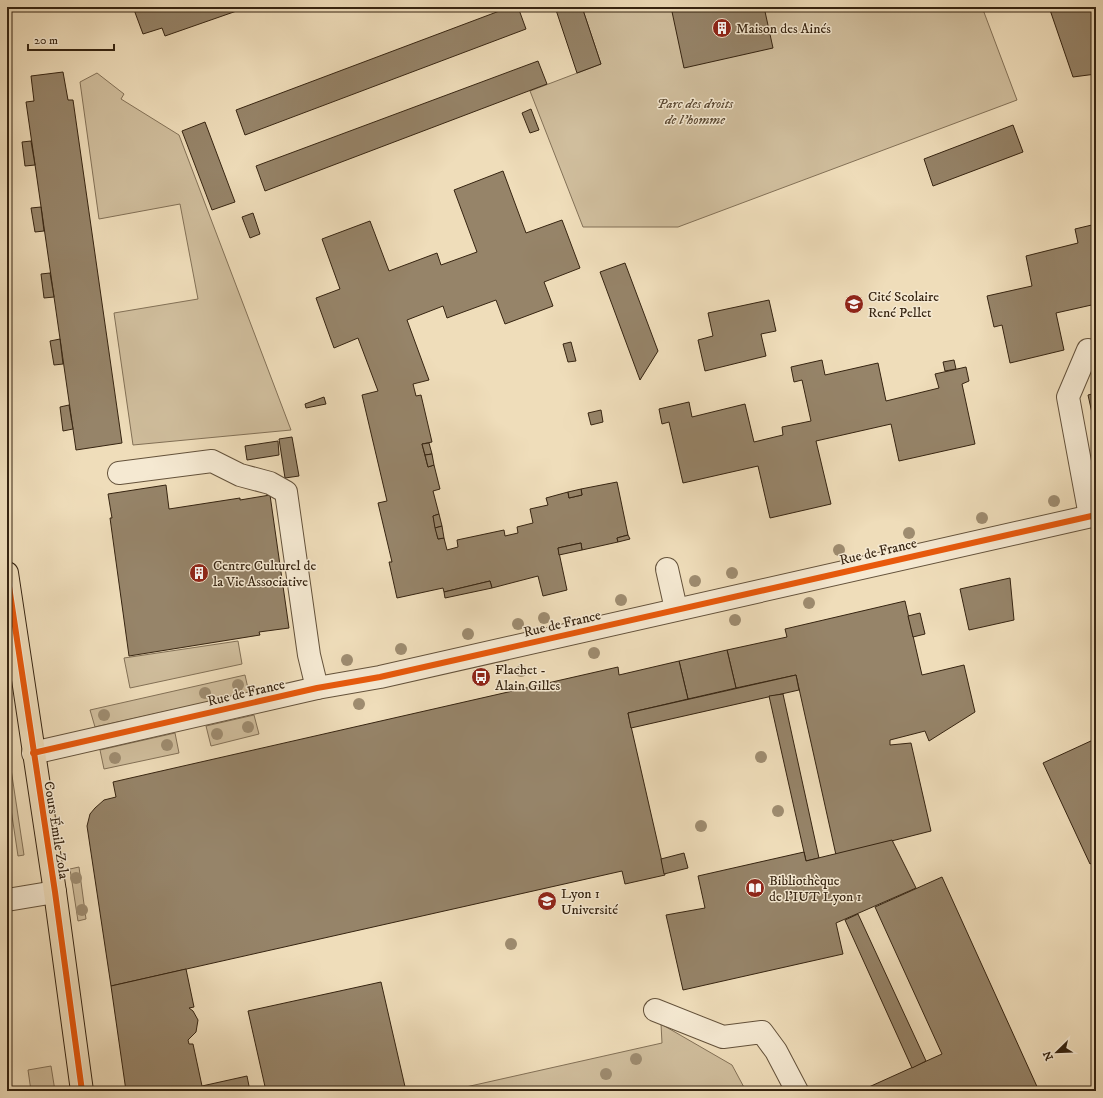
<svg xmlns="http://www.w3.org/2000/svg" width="1103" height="1098" viewBox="0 0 1103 1098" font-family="'IM FELL DW Pica',serif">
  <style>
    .green { fill: #d0be9d; stroke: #837157 }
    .building { fill: #968469; stroke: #362411 }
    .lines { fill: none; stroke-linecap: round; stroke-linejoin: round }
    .minor-casing { stroke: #64523b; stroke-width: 24 }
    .major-casing { stroke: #362411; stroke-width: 24 }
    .minor { stroke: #f5e9d2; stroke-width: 22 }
    .major { stroke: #efddba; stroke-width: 22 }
    .cycleway-casing { stroke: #f5e9d2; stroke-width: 8 }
    .cycleway { stroke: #e8590c; stroke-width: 6 }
    .tree { fill: #9e8c70 }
    .labels { text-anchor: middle; stroke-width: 3; stroke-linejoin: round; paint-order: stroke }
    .poi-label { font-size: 14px; fill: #362411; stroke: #f5e9d2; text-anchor: start }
    .park-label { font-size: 14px; font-style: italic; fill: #5c4a34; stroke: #f5e9d2 }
    .street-label { font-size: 14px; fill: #362411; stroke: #f5e9d2 }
  </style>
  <rect width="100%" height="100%" fill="#efddba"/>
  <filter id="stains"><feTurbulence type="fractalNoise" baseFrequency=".005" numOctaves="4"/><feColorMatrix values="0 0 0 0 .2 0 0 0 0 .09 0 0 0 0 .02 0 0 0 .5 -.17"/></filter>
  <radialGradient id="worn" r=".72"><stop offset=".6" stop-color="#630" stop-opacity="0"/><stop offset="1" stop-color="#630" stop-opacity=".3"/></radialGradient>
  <g class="green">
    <polygon points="582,7 982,7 1017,100 678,227 583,227 530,91 601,64"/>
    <polygon points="97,73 124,94 121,99 179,135 291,430 133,445 114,313 198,299 180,204 99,219 80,82"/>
    <polygon points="238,641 242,664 130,688 124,658"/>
    <polygon points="245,675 249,693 95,727 90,710"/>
    <polygon points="254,715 259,734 211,746 206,726"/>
    <polygon points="175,733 179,753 104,769 100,750"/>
    <polygon points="8,749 24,855 18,856 7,782"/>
    <polygon points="79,867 86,919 78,921 70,869"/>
    <polygon points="661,1024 732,1065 746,1091 448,1091 662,1043"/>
    <polygon points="51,1066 55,1091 31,1091 28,1070"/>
  </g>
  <g class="building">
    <polygon points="133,7 248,7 165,36 162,28 143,34"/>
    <polygon points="510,7 518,7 526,29 245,135 236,110"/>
    <polygon points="555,7 582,7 601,64 577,73"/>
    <polygon points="671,7 764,7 773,48 684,68"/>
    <polygon points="1049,7 1096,7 1096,74 1073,77"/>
    <polygon points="538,61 547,84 265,191 256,166"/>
    <polygon points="63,72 68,100 73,100 122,443 76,450 26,102 34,101 31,76"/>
    <polygon points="531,109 539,130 530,133 522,113"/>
    <polygon points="205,122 235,202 212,210 182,131"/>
    <polygon points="1013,125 1023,152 933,186 924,159"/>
    <polygon points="31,141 35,165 25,166 22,142"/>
    <polygon points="503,171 526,233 562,220 580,268 544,282 553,306 505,324 496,300 447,318 443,306 407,320 429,380 413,384 416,396 421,395 432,442 422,444 428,467 434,465 440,489 433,491 439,514 433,516 438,539 444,538 447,550 458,547 457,540 504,530 505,536 518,533 517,527 533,523 530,509 548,505 546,498 568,492 569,498 582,495 581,489 617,482 628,535 617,538 618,542 582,550 581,543 558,548 567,590 543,596 538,576 492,588 490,581 444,592 443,588 397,598 389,562 392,562 378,503 387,501 362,395 378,391 358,338 334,348 316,298 340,289 322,239 370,221 389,271 437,253 441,265 477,252 454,190"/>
    <polygon points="41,207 44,231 35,232 31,208"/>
    <polygon points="253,213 260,234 250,238 242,217"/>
    <polygon points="1096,224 1096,304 1056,313 1064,350 1010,363 1002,325 994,327 987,296 1032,286 1026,256 1078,243 1075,229"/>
    <polygon points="625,263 658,351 640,380 600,272"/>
    <polygon points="50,273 54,297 44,298 41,274"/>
    <polygon points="769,300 776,331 761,334 766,356 705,371 698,340 713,336 708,313"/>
    <polygon points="60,339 63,364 54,365 50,341"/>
    <polygon points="571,342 576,361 568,362 563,344"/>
    <polygon points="822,360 825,375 878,363 886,401 939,388 935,374 966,367 969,381 962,384 975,444 899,461 891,424 816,441 831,504 770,518 758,466 683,483 669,422 662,424 659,409 689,402 692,417 745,404 754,442 783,435 782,427 811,421 802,380 794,382 791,367"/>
    <polygon points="954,360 956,369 945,371 943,362"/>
    <polygon points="1096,393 1096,431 1088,395"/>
    <polygon points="324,397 326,404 306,408 305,404"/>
    <polygon points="69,405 73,429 63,431 60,407"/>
    <polygon points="601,410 603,422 591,425 588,413"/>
    <polygon points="292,437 299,476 285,478 279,439"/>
    <polygon points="278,441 279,455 247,460 245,446"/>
    <polygon points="429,443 432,454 425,455 422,444"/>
    <polygon points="432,454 434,465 428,467 425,455"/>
    <polygon points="166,485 169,509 240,498 240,500 270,495 289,628 259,632 260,635 129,656 110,518 112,518 108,494"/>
    <polygon points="581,489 582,495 569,498 568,492"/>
    <polygon points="439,514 442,526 435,528 433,516"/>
    <polygon points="442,526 444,538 438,539 435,528"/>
    <polygon points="628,535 630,539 618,542 617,538"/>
    <polygon points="581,543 582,550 559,555 558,548"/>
    <polygon points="1010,578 1014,620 969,630 960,589"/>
    <polygon points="490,581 492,588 445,598 444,592"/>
    <polygon points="905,601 922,675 964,665 975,712 929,741 925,731 890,740 890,745 911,743 931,831 836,855 796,675 736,688 727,650 787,637 785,629"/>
    <polygon points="920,613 925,634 913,637 908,616"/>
    <polygon points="727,650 736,688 688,699 679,661"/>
    <polygon points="679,661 688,699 628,713 665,875 625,884 622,871 111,986 87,826 90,814 95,808 104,800 116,797 113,782 618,667 619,675"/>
    <polygon points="796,675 799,690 631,728 628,713"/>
    <polygon points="783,694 819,858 806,861 769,696"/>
    <polygon points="1093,740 1096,747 1096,861 1090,864 1043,763"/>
    <polygon points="892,840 916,888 836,923 843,954 683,990 666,915 705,908 698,876 804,852 806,861"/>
    <polygon points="684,853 688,868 664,874 661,859"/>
    <polygon points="942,877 1039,1091 860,1091 942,1054 875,907"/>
    <polygon points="858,914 926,1061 912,1068 845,920"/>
    <polygon points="186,969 194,1007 189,1008 193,1011 198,1020 196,1032 188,1040 189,1044 193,1044 202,1086 247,1076 250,1091 126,1091 111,986"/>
    <polygon points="381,982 406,1091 266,1091 248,1011"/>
  </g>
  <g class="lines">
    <defs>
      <g id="minor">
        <polyline points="1088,350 1068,397 1090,516"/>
        <polyline points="119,473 212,461 240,475 270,483 286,492 309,655 317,688"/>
        <polyline points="667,569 676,609"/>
        <polyline points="33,753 317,688 380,677 1096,515"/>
        <polyline points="7,900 55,892"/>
        <polyline points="655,1010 723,1037 762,1032 776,1051 797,1091"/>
      </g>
      <polyline id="major" points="7,573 55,892 82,1091"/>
    </defs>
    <use href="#minor" class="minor-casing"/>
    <use href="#major" class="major-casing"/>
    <use href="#minor" class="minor"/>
    <use href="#major" class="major"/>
    <defs>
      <g id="cycleway">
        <polyline points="7,573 55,892 82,1091"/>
        <polyline points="33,753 317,688 380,677 1096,515"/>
      </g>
    </defs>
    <use href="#cycleway" class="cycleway-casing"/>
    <use href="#cycleway" class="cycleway"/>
  </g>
  <g class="tree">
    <circle cx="1054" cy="501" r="6"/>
    <circle cx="982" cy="518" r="6"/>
    <circle cx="909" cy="533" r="6"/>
    <circle cx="839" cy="550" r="6"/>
    <circle cx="732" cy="573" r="6"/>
    <circle cx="695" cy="581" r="6"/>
    <circle cx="621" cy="600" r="6"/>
    <circle cx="809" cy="603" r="6"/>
    <circle cx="544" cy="618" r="6"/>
    <circle cx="735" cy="620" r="6"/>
    <circle cx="518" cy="624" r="6"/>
    <circle cx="468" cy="634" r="6"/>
    <circle cx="401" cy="649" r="6"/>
    <circle cx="594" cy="653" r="6"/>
    <circle cx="347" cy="660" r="6"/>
    <circle cx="521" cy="671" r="6"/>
    <circle cx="238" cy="685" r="6"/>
    <circle cx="205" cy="693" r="6"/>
    <circle cx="359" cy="704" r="6"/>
    <circle cx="104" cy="715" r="6"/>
    <circle cx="248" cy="727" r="6"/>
    <circle cx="217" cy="734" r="6"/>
    <circle cx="167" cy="745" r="6"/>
    <circle cx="761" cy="757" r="6"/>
    <circle cx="115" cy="758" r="6"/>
    <circle cx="778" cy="811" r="6"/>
    <circle cx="701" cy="826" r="6"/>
    <circle cx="76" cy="878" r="6"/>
    <circle cx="82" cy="910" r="6"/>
    <circle cx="511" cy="944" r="6"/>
    <circle cx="636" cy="1059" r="6"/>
    <circle cx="606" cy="1074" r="6"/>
  </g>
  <defs>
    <symbol id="building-disc" viewBox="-11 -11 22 22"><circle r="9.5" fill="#8f2418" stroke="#f5e9d2"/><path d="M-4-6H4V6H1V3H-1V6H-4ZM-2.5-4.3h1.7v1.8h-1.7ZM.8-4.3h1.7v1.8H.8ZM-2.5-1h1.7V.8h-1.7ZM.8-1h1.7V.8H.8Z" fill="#fff"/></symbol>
    <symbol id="school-disc" viewBox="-11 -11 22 22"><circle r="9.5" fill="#8f2418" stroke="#f5e9d2"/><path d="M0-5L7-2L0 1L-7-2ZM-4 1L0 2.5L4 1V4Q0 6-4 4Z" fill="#fff"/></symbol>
    <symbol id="bus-disc" viewBox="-11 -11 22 22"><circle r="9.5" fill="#8f2418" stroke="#f5e9d2"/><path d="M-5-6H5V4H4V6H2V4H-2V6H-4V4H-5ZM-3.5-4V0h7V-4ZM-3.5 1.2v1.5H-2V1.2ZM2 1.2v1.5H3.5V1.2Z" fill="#fff"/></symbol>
    <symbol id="library-disc" viewBox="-11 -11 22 22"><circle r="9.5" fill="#8f2418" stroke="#f5e9d2"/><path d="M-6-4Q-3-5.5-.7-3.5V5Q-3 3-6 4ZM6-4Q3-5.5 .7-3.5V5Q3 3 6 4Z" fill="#fff"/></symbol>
    <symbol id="university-disc" viewBox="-11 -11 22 22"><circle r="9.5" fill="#8f2418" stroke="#f5e9d2"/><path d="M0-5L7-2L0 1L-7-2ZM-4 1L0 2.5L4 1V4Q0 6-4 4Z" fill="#fff"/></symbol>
  </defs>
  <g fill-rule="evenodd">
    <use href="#building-disc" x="711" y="17" width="22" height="22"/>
    <use href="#school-disc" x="843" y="293" width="22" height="22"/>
    <use href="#building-disc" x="188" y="562" width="22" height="22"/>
    <use href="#bus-disc" x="470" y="666" width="22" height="22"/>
    <use href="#library-disc" x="744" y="877" width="22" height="22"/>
    <use href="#university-disc" x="536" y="890" width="22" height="22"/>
  </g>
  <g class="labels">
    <g class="poi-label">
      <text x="736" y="33">Maison des Ainés</text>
      <text x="868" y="301">Cité Scolaire<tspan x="868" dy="16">René Pellet</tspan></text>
      <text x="213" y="570">Centre Culturel de<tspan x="213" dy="16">la Vie Associative</tspan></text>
      <text x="495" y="674">Flachet -<tspan x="495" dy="16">Alain Gilles</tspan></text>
      <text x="769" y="885">Bibliothèque<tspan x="769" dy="16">de l'IUT Lyon 1</tspan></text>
      <text x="561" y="898">Lyon 1<tspan x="561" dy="16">Université</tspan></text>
    </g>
    <g class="park-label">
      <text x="695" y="108">Parc des droits<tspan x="695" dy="16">de l'homme</tspan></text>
    </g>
    <g class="street-label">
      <text transform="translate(878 551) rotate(-13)" y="5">Rue de France</text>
      <text transform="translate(562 623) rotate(-13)" y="5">Rue de France</text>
      <text transform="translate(246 692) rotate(-13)" y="5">Rue de France</text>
      <text transform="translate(57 830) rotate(81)" y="5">Cours Émile Zola</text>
    </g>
  </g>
  <rect width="1103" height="1098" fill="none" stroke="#efddba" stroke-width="24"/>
  <rect x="8" y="8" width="1087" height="1082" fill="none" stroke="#362411" stroke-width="2"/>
  <rect x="12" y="12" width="1079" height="1074" fill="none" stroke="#362411"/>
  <g transform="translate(1057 1052) rotate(247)" stroke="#f5e9d2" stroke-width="3" paint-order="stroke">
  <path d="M0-3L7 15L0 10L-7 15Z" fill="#362411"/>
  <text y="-6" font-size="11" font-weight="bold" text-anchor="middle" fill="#362411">N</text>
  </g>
  <path d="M28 44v6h86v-6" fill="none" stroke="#362411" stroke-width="2"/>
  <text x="34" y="44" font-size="12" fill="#362411" stroke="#f5e9d2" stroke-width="3" paint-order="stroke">20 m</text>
  <rect width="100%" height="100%" filter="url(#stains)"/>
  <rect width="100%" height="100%" fill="url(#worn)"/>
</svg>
